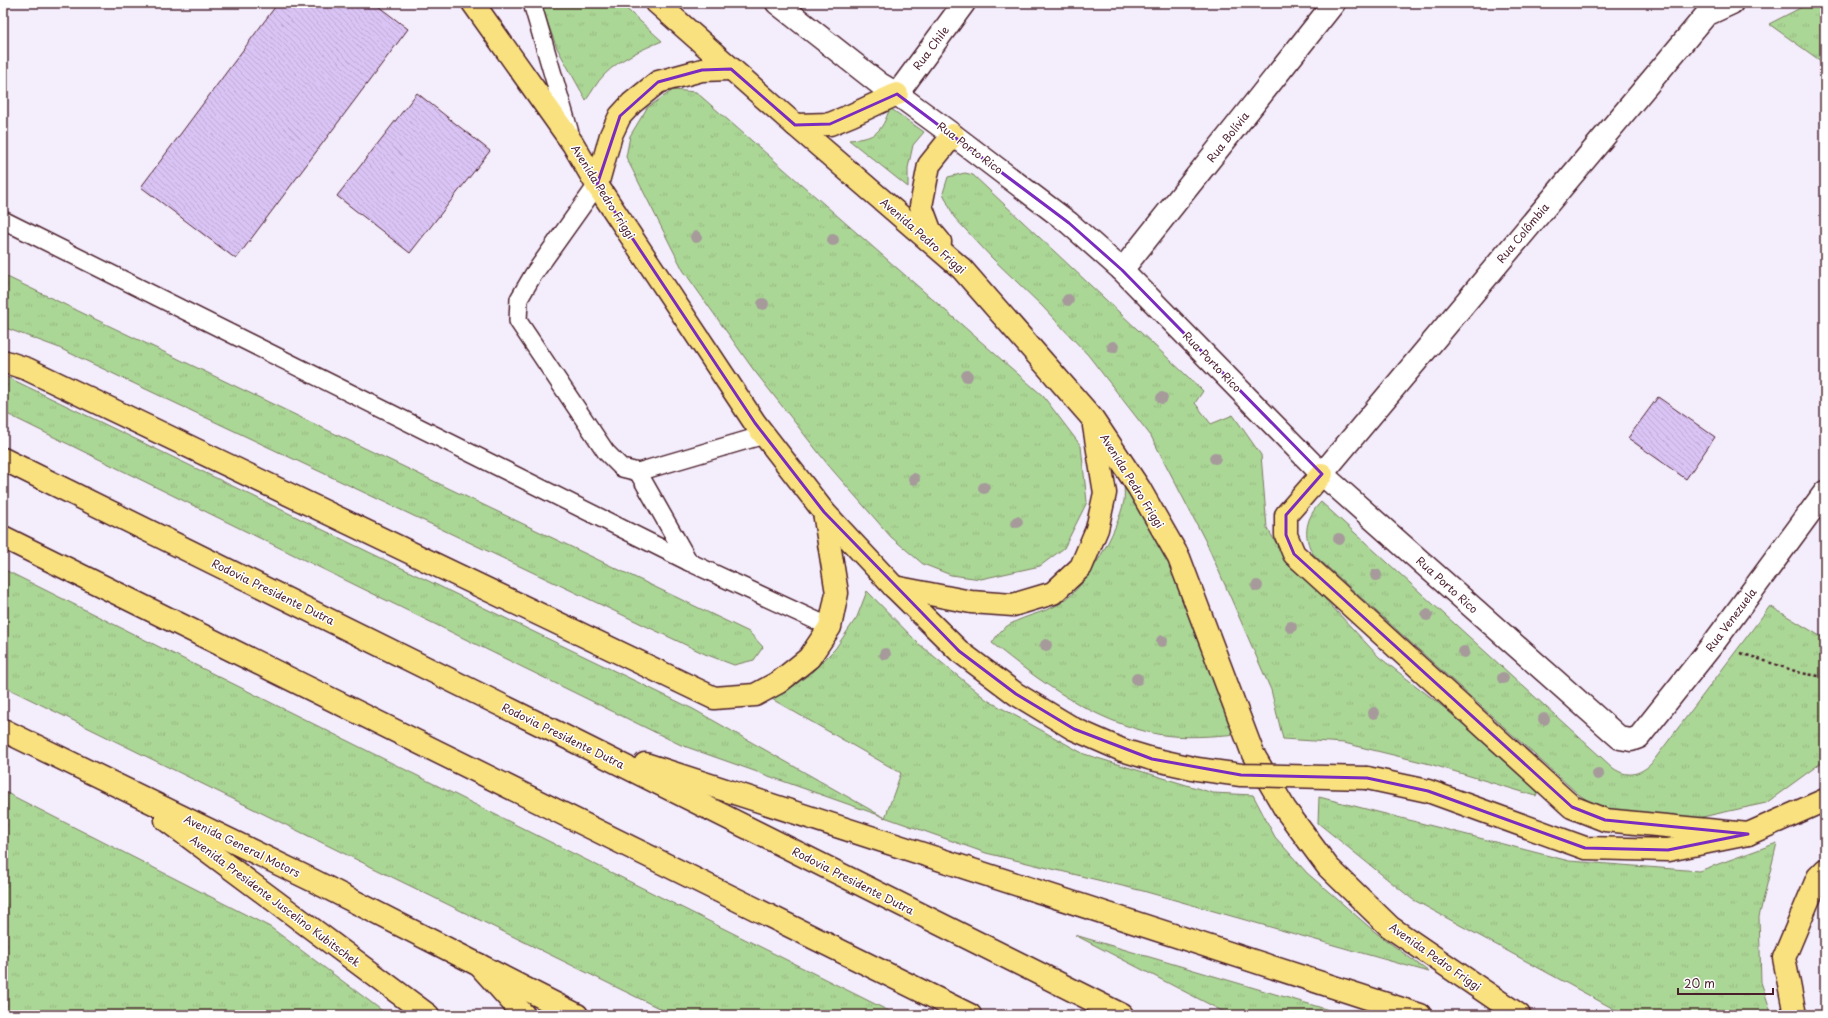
<svg xmlns="http://www.w3.org/2000/svg" width="1828" height="1018" viewBox="0 0 1828 1018" font-family="'Playpen Sans',sans-serif">
  <style>
    .grass { fill: url(#grass-tufts); stroke: #7a7b60 }
    .building { fill: url(#building-back-hatch); stroke: #4a1f2b }
    .lines { fill: none; stroke-linecap: round; stroke-linejoin: round }
    .service-casing { stroke: #4a1f2b; stroke-width: 20 }
    .minor-casing { stroke: #4a1f2b; stroke-width: 25 }
    .primary-casing { stroke: #4a1f2b; stroke-width: 25 }
    .motorway-casing { stroke: #4a1f2b; stroke-width: 25 }
    .path { stroke: #4a1f2b; stroke-width: 2.5; stroke-dasharray: 3 3; stroke-linecap: butt }
    .service { stroke: #fff; stroke-width: 17 }
    .minor { stroke: #fff; stroke-width: 22 }
    .primary { stroke: #fae180; stroke-width: 22 }
    .motorway { stroke: #fae180; stroke-width: 22 }
    .primary-bridge-casing { stroke: #4a1f2b; stroke-width: 25; stroke-linecap: butt }
    .primary-bridge { stroke: #fae180; stroke-width: 22 }
    .tree { fill: #a69a9b }
    .marked { fill: none; stroke: #7b2cbf; stroke-width: 3; stroke-linejoin: round }
    .labels { text-anchor: middle; stroke-width: 3; stroke-linejoin: round; paint-order: stroke }
    .street-label { font-size: 11px; fill: #4a1f2b; stroke: #fff }
  </style>
  <defs>
    <pattern id="grass-tufts" width="24" height="20" patternUnits="userSpaceOnUse"><rect width="24" height="20" fill="#abd796"/><path d="M3 7l-1-3M5 7V3M7 7l1-3M15 17l-1-3M17 17v-4M19 17l1-3" fill="none" stroke="#95b881"/></pattern>
    <pattern id="building-back-hatch" width="6" height="6" patternUnits="userSpaceOnUse"><rect width="6" height="6" fill="#dac4f5"/><path d="M-1 5l2 2M0 0l6 6M5-1l2 2" fill="none" stroke="#bda8d2"/></pattern>
  </defs>
  <rect width="100%" height="100%" fill="#f4edfc"/>
  <filter id="ink" filterUnits="userSpaceOnUse"><feTurbulence type="fractalNoise" baseFrequency=".025" numOctaves="2"/><feDisplacementMap in="SourceGraphic" scale="8" xChannelSelector="R" yChannelSelector="G"/><feConvolveMatrix kernelMatrix="1 2 1 2 8 2 1 2 1" color-interpolation-filters="sRGB"/></filter>
  <g filter="url(#ink)">
    <g class="grass">
      <path d="M540,3H620L662,41C641,50 621,58 604,75C597,82 592,92 586,100L557,48Z"/>
      <polygon points="1810,3 1825,3 1825,64 1769,24"/>
      <polygon points="673,90 696,92 1043,396 1081,446 1087,502 1064,548 1040,566 981,579 951,575 923,564 891,537 829,466 753,369 683,270 626,157 630,136 647,108"/>
      <path d="M890,108L924,132L913,145L908,168V187L849,140C876,138 881,133 890,108Z"/>
      <polygon points="965,173 973,175 1203,391 1195,403 1211,424 1233,415 1261,455 1267,528 1283,554 1379,657 1474,731 1538,791 1536,796 1430,764 1344,743 1283,739 1271,690 1233,603 1206,542 1151,436 1088,355 1042,306 992,258 954,217 943,193 948,177"/>
      <polygon points="3,275 749,632 763,647 754,660 734,665 705,654 57,347 3,327"/>
      <polygon points="3,375 693,709 885,818 901,773 770,698 792,687 812,672 835,649 857,617 867,591 919,644 987,700 1084,754 1213,793 1253,795 1275,837 1307,873 1375,932 1429,972 1143,891 986,853 681,745 3,412"/>
      <path d="M1123,477L1162,539L1239,734C1212,736 1184,739 1157,734C1095,722 1040,682 992,643C995,639 998,633 1003,629C1019,616 1043,614 1061,603C1088,585 1117,532 1124,501C1125,494 1124,484 1123,477Z"/>
      <path d="M1321,502L1613,768C1627,778 1639,775 1651,764L1770,606L1825,639V760L1766,803L1693,819L1654,822L1596,806L1578,794L1313,554C1302,535 1306,517 1321,502Z"/>
      <polygon points="3,569 897,1015 673,1015 3,686"/>
      <polygon points="3,791 270,927 388,1015 3,1015"/>
      <polygon points="1319,797 1569,861 1699,871 1777,843 1759,917 1761,982 1772,1015 1625,1015 1412,899 1318,823"/>
      <polygon points="1075,935 1346,1015 1230,1015"/>
    </g>
    <g class="building">
      <polygon points="278,3 374,3 408,29 236,259 141,187"/>
      <polygon points="417,93 490,151 410,253 337,196"/>
      <polygon points="1658,397 1715,437 1686,479 1628,438"/>
    </g>
    <g class="lines">
      <defs>
        <g id="service">
          <polyline points="532,3 570,133"/>
          <polyline points="597,185 533,275 519,299 518,321 606,452 622,468 638,472 764,435"/>
          <polyline points="3,220 689,562 830,627"/>
          <polyline points="638,472 689,562"/>
        </g>
        <g id="minor">
          <polyline points="777,3 880,84 897,94 953,135 1069,223 1122,270 1322,474 1620,738 1631,740 1639,737 1713,644 1825,492"/>
          <polyline points="897,94 964,3"/>
          <polyline points="1122,270 1334,3"/>
          <polyline points="1322,474 1706,15 1732,3"/>
        </g>
        <g id="primary">
          <polyline points="473,3 573,144 597,185 755,423 824,512 894,587 959,651 1016,694 1074,729 1122,750 1152,759"/>
          <polyline points="657,3 795,125 962,269 1093,419 1139,488 1179,558 1253,754 1285,809 1328,867 1390,927 1519,1015"/>
          <polyline points="795,125 830,124 852,115 897,94"/>
          <polyline points="597,185 611,135 620,116 632,103 658,82 702,70 731,69"/>
          <polyline points="940,242 930,230 921,206 929,165 953,135"/>
          <polyline points="1322,474 1286,515 1286,535 1294,554 1572,807 1605,820 1748,834"/>
          <polyline points="894,587 971,602 1013,605 1053,593 1081,567 1097,529 1105,493 1094,426"/>
          <polyline points="3,730 314,881 479,965 524,1015"/>
          <polyline points="1367,778 1428,791 1585,848 1668,850 1748,834 1825,800"/>
          <polyline points="166,820 428,1015"/>
        </g>
        <g id="motorway">
          <polyline points="3,361 27,369 714,698 755,695 779,682 809,658 830,627 837,593 824,512"/>
          <polyline points="3,459 576,742 1122,1015"/>
          <polyline points="3,537 970,1015"/>
          <polyline points="645,764 1420,1015"/>
          <polyline points="479,965 577,1015"/>
          <polyline points="1795,1015 1784,958 1818,877 1825,870"/>
        </g>
      </defs>
      <use href="#service" class="service-casing"/>
      <use href="#minor" class="minor-casing"/>
      <use href="#primary" class="primary-casing"/>
      <use href="#motorway" class="motorway-casing"/>
      <polyline class="path" points="1741,653 1801,673 1825,677"/>
      <use href="#service" class="service"/>
      <use href="#minor" class="minor"/>
      <use href="#primary" class="primary"/>
      <use href="#motorway" class="motorway"/>
      <defs>
        <polyline id="primary-bridge" points="1152,759 1197,769 1241,775 1367,778"/>
      </defs>
      <use href="#primary-bridge" class="primary-bridge-casing"/>
      <use href="#primary-bridge" class="primary-bridge"/>
    </g>
    <g class="tree">
      <circle cx="696" cy="237" r="6"/>
      <circle cx="833" cy="240" r="6"/>
      <circle cx="1068" cy="300" r="6"/>
      <circle cx="763" cy="304" r="6"/>
      <circle cx="1113" cy="347" r="6"/>
      <circle cx="967" cy="376" r="6"/>
      <circle cx="1162" cy="398" r="6"/>
      <circle cx="1215" cy="458" r="6"/>
      <circle cx="914" cy="479" r="6"/>
      <circle cx="984" cy="488" r="6"/>
      <circle cx="1017" cy="522" r="6"/>
      <circle cx="1339" cy="539" r="6"/>
      <circle cx="1376" cy="575" r="6"/>
      <circle cx="1257" cy="586" r="6"/>
      <circle cx="1427" cy="615" r="6"/>
      <circle cx="1291" cy="627" r="6"/>
      <circle cx="1162" cy="641" r="6"/>
      <circle cx="1046" cy="645" r="6"/>
      <circle cx="1464" cy="652" r="6"/>
      <circle cx="885" cy="654" r="6"/>
      <circle cx="1503" cy="678" r="6"/>
      <circle cx="1137" cy="679" r="6"/>
      <circle cx="1374" cy="713" r="6"/>
      <circle cx="1544" cy="719" r="6"/>
      <circle cx="1598" cy="774" r="6"/>
    </g>
  </g>
  <path class="marked" d="M731,69L795,125L830,124L897,94L1069,223L1122,270L1322,474L1286,515V535L1294,554L1572,807L1605,820L1748,834L1668,850L1585,848L1428,791L1367,778L1241,775L1152,759L1074,729L1016,694L959,651L824,512L755,423L597,185L620,116L658,82L702,70Z"/>
  <g class="labels">
    <g class="street-label">
      <text transform="translate(931 48) rotate(-53)" y="4">Rua Chile</text>
      <text transform="translate(1228 137) rotate(-52)" y="4">Rua Bolívia</text>
      <text transform="translate(970 148) rotate(37)" y="4">Rua Porto Rico</text>
      <text transform="translate(603 192) rotate(58)" y="4">Avenida Pedro Friggi</text>
      <text transform="translate(1523 233) rotate(-50)" y="4">Rua Colômbia</text>
      <text transform="translate(923 236) rotate(41)" y="4">Avenida Pedro Friggi</text>
      <text transform="translate(1212 362) rotate(46)" y="4">Rua Porto Rico</text>
      <text transform="translate(1132 481) rotate(58)" y="4">Avenida Pedro Friggi</text>
      <text transform="translate(1447 585) rotate(42)" y="4">Rua Porto Rico</text>
      <text transform="translate(273 592) rotate(26)" y="4">Rodovia Presidente Dutra</text>
      <text transform="translate(1731 620) rotate(-53)" y="4">Rua Venezuela</text>
      <text transform="translate(563 736) rotate(26)" y="4">Rodovia Presidente Dutra</text>
      <text transform="translate(242 846) rotate(26)" y="4">Avenida General Motors</text>
      <text transform="translate(853 881) rotate(27)" y="4">Rodovia Presidente Dutra</text>
      <text transform="translate(275 901) rotate(37)" y="4">Avenida Presidente Juscelino Kubitschek</text>
      <text transform="translate(1435 957) rotate(35)" y="4">Avenida Pedro Friggi</text>
    </g>
  </g>
  <rect width="1828" height="1018" fill="none" stroke="#fff" stroke-width="16"/>
  <rect x="8" y="8" width="1812" height="1002" fill="none" stroke="#4a1f2b" stroke-width="1.5" filter="url(#ink)"/>
  <path d="M1678 988v6h95v-6" fill="none" stroke="#4a1f2b" stroke-width="2"/>
  <text x="1684" y="988" font-size="12" fill="#4a1f2b" stroke="#ffffff" stroke-width="3" paint-order="stroke">20 m</text>
</svg>
